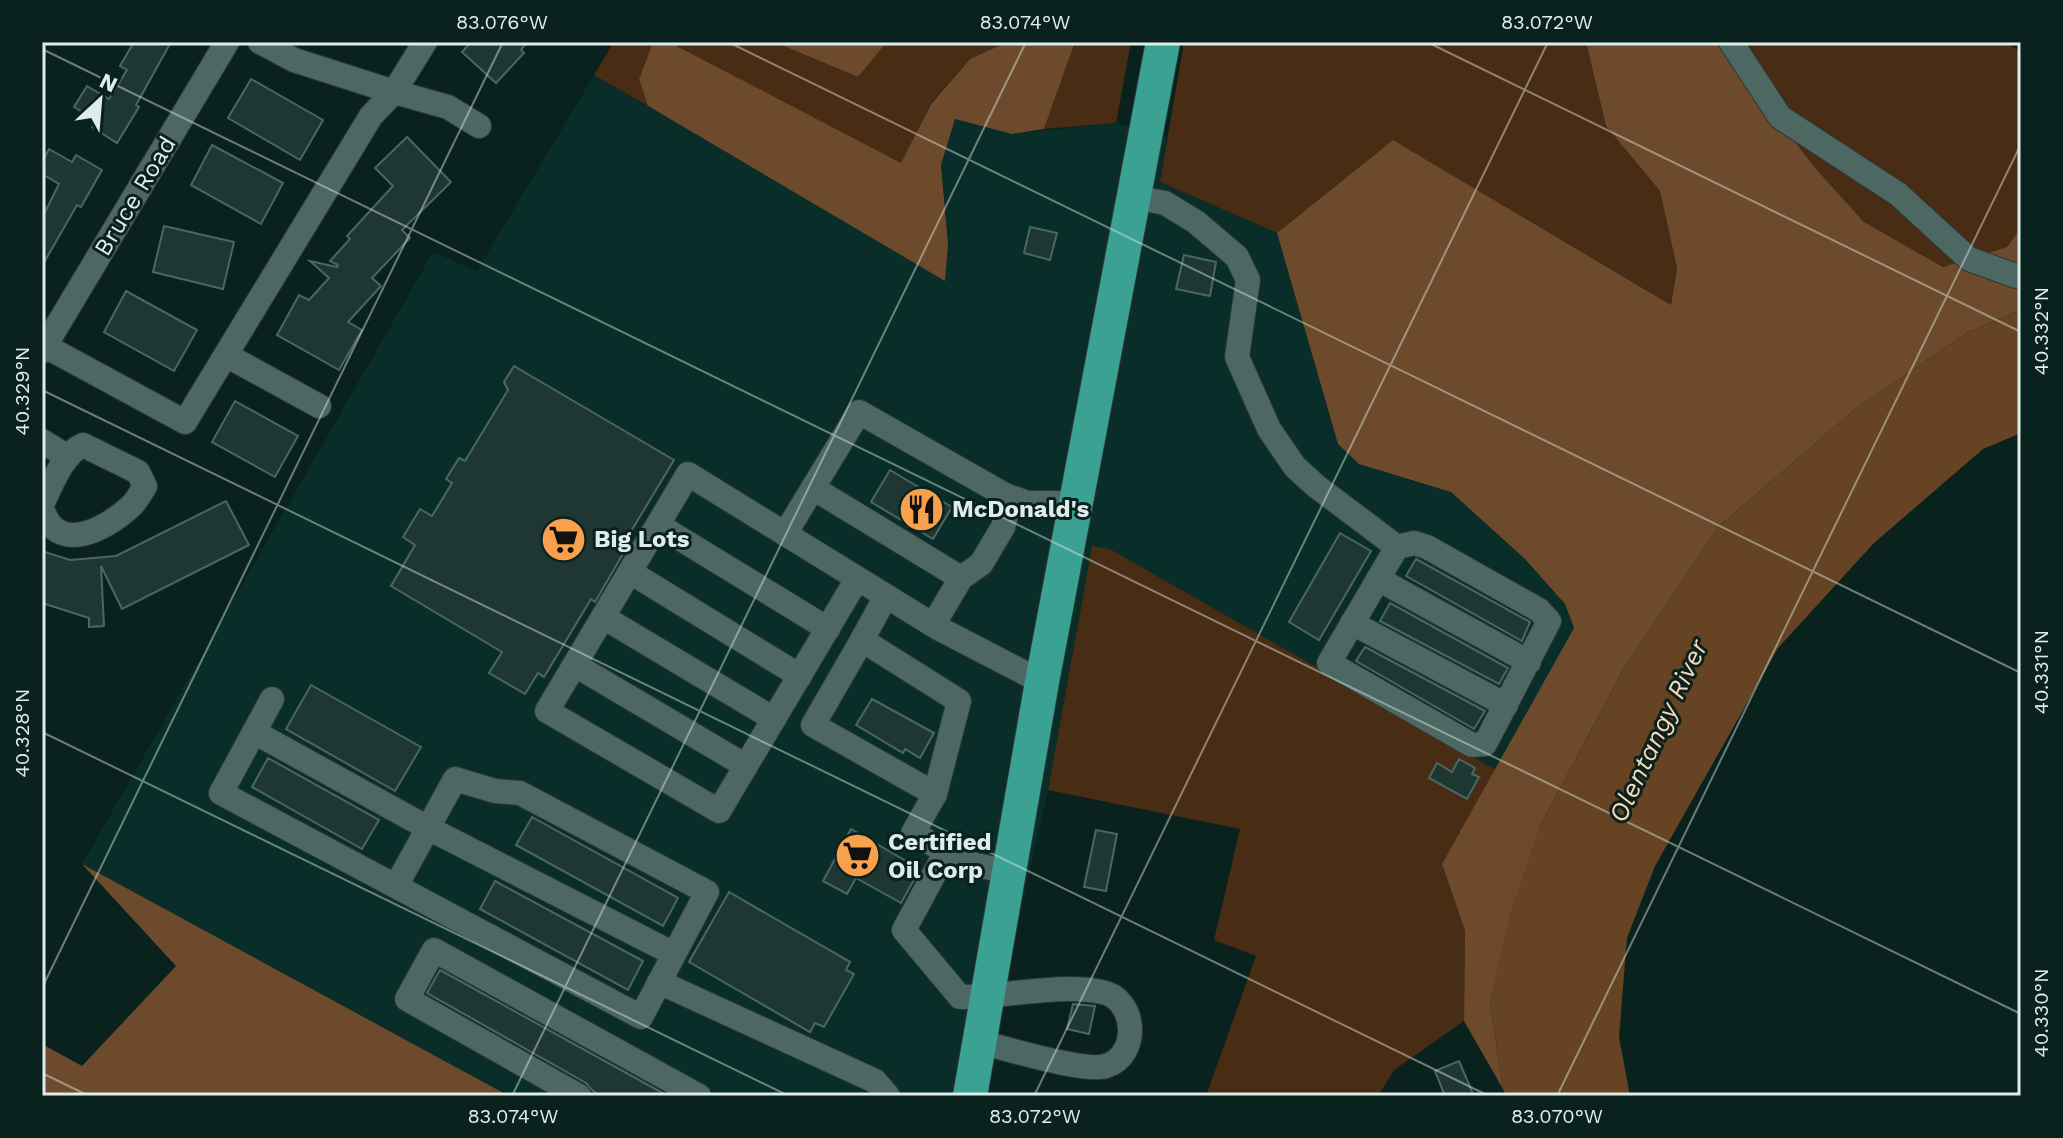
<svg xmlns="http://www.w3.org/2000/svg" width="2063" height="1138" viewBox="0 0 2063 1138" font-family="'Work Sans',sans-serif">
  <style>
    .built { fill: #092d28 }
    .green { fill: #482c13 }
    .forest { fill: #6d4a2b }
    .water { fill: #654323 }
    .building { fill: #1e3732; stroke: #4c6661; stroke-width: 2 }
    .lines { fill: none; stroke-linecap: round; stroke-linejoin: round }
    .minor-casing { stroke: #2d3835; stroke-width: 26 }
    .highway-casing { stroke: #2d3835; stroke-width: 36 }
    .minor { stroke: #4d6762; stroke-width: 24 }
    .highway { stroke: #3ba192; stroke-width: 34 }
    .ticks { fill: none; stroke: #dfedea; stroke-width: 2; stroke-opacity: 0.45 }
    .labels { text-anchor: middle; stroke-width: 6; stroke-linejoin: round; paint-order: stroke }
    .street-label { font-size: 24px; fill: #dfedea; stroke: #09221e }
    .poi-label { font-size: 24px; font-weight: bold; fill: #dfedea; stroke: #09221e; text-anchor: start }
    .water-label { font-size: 26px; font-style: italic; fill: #fbd6b8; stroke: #09221e }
    .neatline { fill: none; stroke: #dfedea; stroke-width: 3 }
    .ticks-label { font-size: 20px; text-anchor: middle; fill: #dfedea }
  </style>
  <rect width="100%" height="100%" fill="#09221e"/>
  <polygon class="built" points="594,75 945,280 948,244 941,165 955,119 1012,134 1116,123 1167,136 1160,182 1277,233 1338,444 1359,464 1451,492 1525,559 1565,604 1574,629 1496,770 1110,549 1092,546 1048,790 979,1096 509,1096 82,864 433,252 477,271"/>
  <g class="green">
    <polygon points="614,42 653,42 639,79 648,106 594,75"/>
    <polygon points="669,42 774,42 858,77 887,42 1007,42 970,59 931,103 901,164"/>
    <polygon points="1075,42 1131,42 1116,123 1044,129"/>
    <polygon points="1184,42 1586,42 1606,126 1660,191 1677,268 1671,305 1393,140 1277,233 1160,182"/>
    <polygon points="1718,42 2006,42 2021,52 2021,228 2008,247 1943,267 1864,222 1816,169"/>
    <polygon points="1092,546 1110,549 1496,770 1442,864 1465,931 1464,1021 1394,1070 1378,1096 1206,1096 1256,956 1214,940 1240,829 1048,790"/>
  </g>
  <g class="forest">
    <polygon points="653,42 669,42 901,163 931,104 970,59 1007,42 1075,42 1044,129 1012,134 955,119 941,165 948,244 945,281 648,106 639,79"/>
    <polygon points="774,42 887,42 858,77"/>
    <polygon points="1586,42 1718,42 1816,169 1864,222 1943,267 2007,247 2021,228 2021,310 1968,332 1853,411 1717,528 1623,670 1540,826 1490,1003 1503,1089 1464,1021 1465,931 1442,864 1574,628 1565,604 1525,559 1451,492 1359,464 1338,444 1277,233 1393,140 1671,305 1677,268 1660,191 1606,126"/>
    <polygon points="82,864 509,1096 42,1096 42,1044 82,1066 176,966"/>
  </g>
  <polygon class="water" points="2021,310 2021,433 1983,449 1874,543 1778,648 1655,866 1627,938 1619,1037 1630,1096 1506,1096 1503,1089 1490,1003 1509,917 1540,826 1623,670 1717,528 1853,411 1968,332"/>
  <g class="building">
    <polygon points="134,42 171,42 136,105 139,107 117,143 92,127 96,120 74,107 87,86 109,99 127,70 120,66"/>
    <polygon points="471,42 527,42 521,50 524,53 496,83 462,52"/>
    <polygon points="251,79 323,120 300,160 228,118"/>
    <polygon points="407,137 451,182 402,230 410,238 372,278 381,286 348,322 362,330 339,370 277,335 299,295 309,300 329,278 310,261 337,267 338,265 330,261 350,239 347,236 393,186 375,168"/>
    <polygon points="212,145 283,183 261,224 191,185"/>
    <polygon points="49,149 72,162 76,155 102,170 81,207 77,205 42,266 42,218 59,184 42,174 42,162"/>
    <polygon points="164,226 234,242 223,289 153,272"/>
    <polygon points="1030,227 1057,233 1050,260 1024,253"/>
    <polygon points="1184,255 1216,262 1210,296 1176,289"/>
    <polygon points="126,291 197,330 174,371 104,332"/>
    <polygon points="514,366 674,460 627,538 631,540 595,602 591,599 544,677 538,673 525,694 489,673 502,652 391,586 415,545 403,537 420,509 432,516 452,483 446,479 459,458 465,461 508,390 504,382"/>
    <polygon points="235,401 298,436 275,477 212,442"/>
    <polygon points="890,470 952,507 933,539 871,502"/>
    <polygon points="226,501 249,545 122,609 101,566 104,626 89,627 89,618 42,603 42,551 70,560 116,556"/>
    <polygon points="1340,533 1371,551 1319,640 1289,622"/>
    <polygon points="1416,559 1530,622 1522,641 1406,576"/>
    <polygon points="1390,603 1508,668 1499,684 1380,621"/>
    <polygon points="1365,647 1485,711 1474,729 1356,661"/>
    <polygon points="311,685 421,747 395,791 286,729"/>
    <polygon points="872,699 934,733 920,758 905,749 903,753 856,725"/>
    <polygon points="268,758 379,820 362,849 252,787"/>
    <polygon points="1459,759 1475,768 1472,774 1479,777 1467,799 1429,778 1437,763 1452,772"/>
    <polygon points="532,817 678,898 663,926 516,845"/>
    <polygon points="851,829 920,869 901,903 856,878 847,894 823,881"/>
    <polygon points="1096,830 1117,834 1106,891 1084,887"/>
    <polygon points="495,881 643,961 628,990 480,909"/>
    <polygon points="729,892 850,962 846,970 854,974 824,1027 815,1023 810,1032 689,962"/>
    <polygon points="440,970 668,1096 601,1096 593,1091 586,1083 427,993"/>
    <polygon points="1073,1004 1095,1006 1089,1034 1067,1029"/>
    <polygon points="1459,1061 1474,1096 1445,1096 1435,1071"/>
  </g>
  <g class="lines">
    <defs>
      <g id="minor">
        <polyline points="260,42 294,60 394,92 425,42"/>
        <polyline points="1731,42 1780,117 1898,194 1969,259 2016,276 2021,274"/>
        <polyline points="1133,197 1165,203 1196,222 1237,257 1248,280 1237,357 1269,429 1295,467 1316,486 1397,547 1329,663 1472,745 1485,744 1549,621 1539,610 1427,547 1414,543 1397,547"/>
        <polyline points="45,346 185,422 371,116 394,92 448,107 479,126"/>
        <polyline points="42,351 227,42"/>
        <polyline points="226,355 319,406"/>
        <polyline points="42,441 68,457"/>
        <polyline points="813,488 961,578"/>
        <path d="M42,504C52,485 62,454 83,445L138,472L145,486C141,493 136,502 130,507C104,531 56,555 42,508"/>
        <polyline points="658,525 828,629"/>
        <polyline points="785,534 859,412 1005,495 1028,503 1076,503"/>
        <polyline points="630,572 800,676"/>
        <polyline points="857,579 719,811 547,711 688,474 938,628 1042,682"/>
        <polyline points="1378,579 1529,662"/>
        <polyline points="886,596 862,640 959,701 935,794 913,833 966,863 1010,872"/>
        <polyline points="603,617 774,719"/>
        <polyline points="1352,623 1506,705"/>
        <polyline points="933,625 961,578 981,564 1003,527 1006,515 1005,495"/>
        <polyline points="862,640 813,725 935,794"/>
        <polyline points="575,665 746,766"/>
        <polyline points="272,699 221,793 641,1017 707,892 520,793 495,791 455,779 396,886"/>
        <polyline points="254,732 428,828 674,954"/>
        <path d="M946,852L904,930L960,997C1005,997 1058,983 1102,992C1136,998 1141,1055 1106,1066C1084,1073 1006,1048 979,1042"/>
        <polyline points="659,982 875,1081 888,1096"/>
        <polyline points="579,1096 407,999 434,950 699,1096"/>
      </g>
      <polyline id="highway" points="970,1096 1042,682 1163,42"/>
    </defs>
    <use href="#minor" class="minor-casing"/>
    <use href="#highway" class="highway-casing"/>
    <use href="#minor" class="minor"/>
    <use href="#highway" class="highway"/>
  </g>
  <path class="ticks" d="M728,42L2021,673M1427,42L2021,332M42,49L2021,1014M42,390L1489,1096M42,732L789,1096M42,988L503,42M42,1073L89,1096M512,1096L1026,42M1034,1096L1548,42M1557,1096L2021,144"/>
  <defs>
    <symbol id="restaurant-disc" viewBox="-11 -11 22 22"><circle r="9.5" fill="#f8a04b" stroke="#09221e"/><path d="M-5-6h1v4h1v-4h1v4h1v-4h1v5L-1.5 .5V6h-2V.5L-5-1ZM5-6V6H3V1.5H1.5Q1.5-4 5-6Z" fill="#111"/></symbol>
    <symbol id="supermarket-disc" viewBox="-11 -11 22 22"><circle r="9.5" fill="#f8a04b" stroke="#09221e"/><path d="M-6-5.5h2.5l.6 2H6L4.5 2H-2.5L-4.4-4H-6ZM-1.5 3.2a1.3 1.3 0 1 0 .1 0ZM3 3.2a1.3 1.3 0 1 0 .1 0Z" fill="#111"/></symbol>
  </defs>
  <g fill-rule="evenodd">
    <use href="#restaurant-disc" x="896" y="484" width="51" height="51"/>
    <use href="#supermarket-disc" x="538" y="514" width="51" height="51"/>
    <use href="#supermarket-disc" x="832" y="830" width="51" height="51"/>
  </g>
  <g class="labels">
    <g class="street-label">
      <text transform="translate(135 196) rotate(-59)" y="8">Bruce Road</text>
    </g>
    <g class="poi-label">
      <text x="952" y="517">McDonald's</text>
      <text x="594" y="547">Big Lots</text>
      <text x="888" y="850">Certified<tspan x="888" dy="28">Oil Corp</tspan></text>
    </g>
    <g class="water-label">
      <text transform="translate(1658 731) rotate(-65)" y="9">Olentangy River</text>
    </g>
  </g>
  <rect width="2063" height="1138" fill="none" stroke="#09221e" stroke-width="88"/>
  <g transform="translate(100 100) rotate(26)" stroke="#09221e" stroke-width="6" paint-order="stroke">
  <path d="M0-6L14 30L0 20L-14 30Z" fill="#dfedea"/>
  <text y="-12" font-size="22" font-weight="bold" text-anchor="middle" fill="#dfedea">N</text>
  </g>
  <rect x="44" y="44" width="1975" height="1050" class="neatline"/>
  <g class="ticks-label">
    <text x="502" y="29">83.076°W</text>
    <text x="1025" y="29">83.074°W</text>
    <text x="1547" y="29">83.072°W</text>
    <text transform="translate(2041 331) rotate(-90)" y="7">40.332°N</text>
    <text transform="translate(22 391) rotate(-90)" y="7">40.329°N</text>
    <text transform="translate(2041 672) rotate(-90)" y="7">40.331°N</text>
    <text transform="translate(22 733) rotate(-90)" y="7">40.328°N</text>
    <text transform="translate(2041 1013) rotate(-90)" y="7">40.330°N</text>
    <text x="513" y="1123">83.074°W</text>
    <text x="1035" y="1123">83.072°W</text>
    <text x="1557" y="1123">83.070°W</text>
  </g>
</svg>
